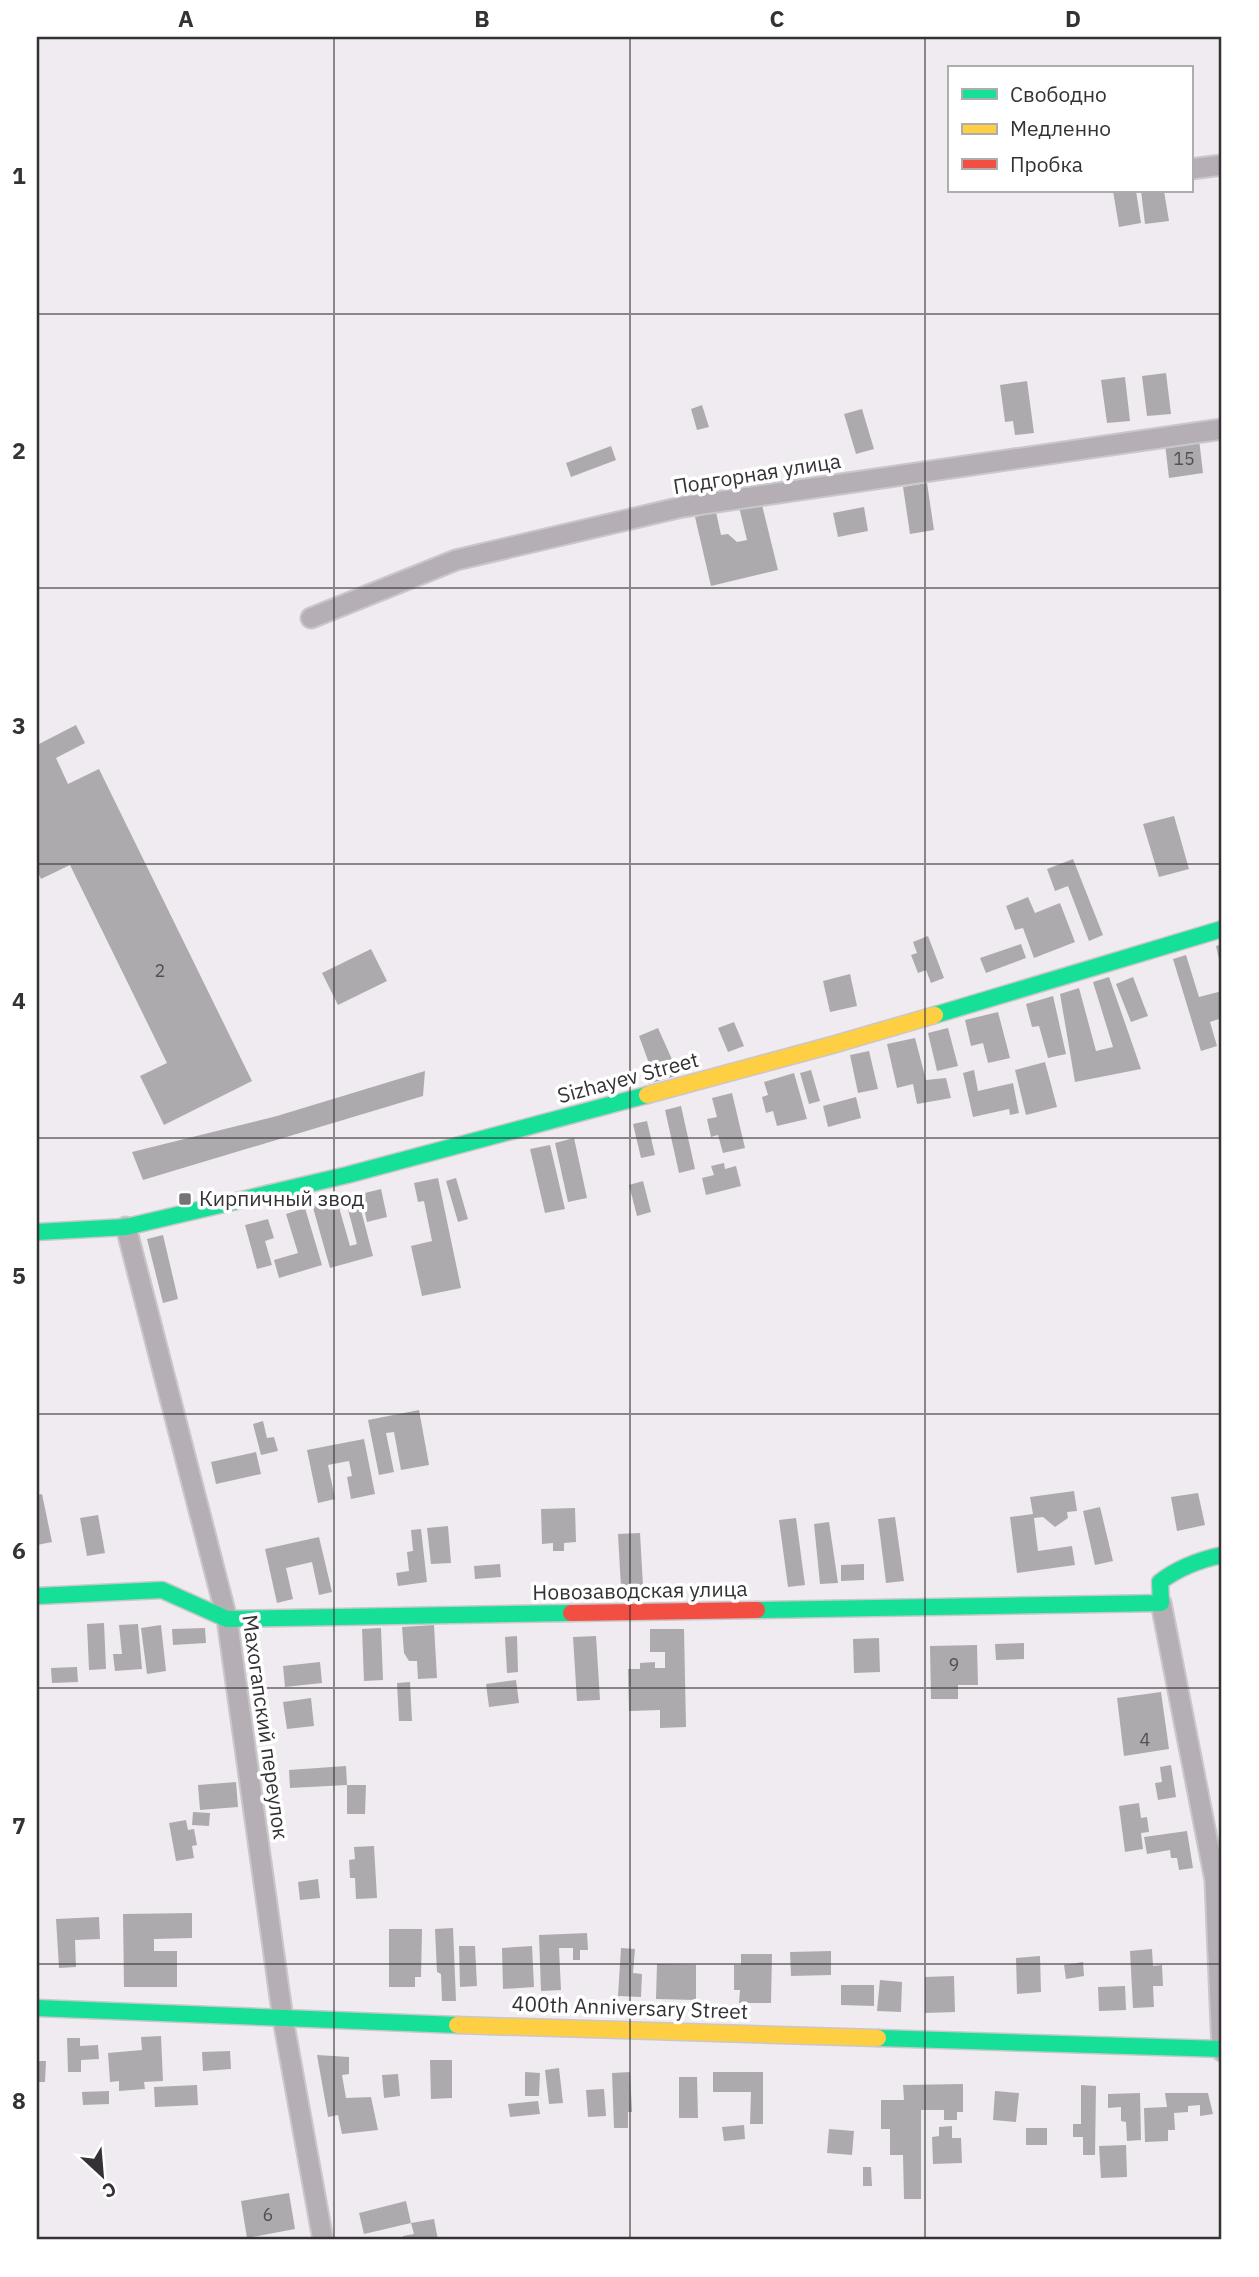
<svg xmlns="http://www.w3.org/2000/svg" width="1259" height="2277" viewBox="0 0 1259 2277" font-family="'IBM Plex Sans',sans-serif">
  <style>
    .building { fill: #adaaad }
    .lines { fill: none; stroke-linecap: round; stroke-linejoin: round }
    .street-casing { stroke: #cac7ca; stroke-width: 23 }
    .fast-casing { stroke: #cac7ca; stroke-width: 19 }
    .slow-casing { stroke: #cac7ca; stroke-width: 19 }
    .jam-casing { stroke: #cac7ca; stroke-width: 19 }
    .street { stroke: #b5aeb5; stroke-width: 19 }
    .fast { stroke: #16e098; stroke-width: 16 }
    .slow { stroke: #ffcf43; stroke-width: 16 }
    .jam { stroke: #f24e42; stroke-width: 16 }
    .grid { fill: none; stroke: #343235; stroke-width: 2; stroke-opacity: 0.55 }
    .poi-dot { fill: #767376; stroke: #fff; stroke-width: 2.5 }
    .labels { text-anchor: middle; stroke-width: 7; stroke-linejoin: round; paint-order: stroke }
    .number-label { font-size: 18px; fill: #525053 }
    .street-label { font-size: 21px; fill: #343235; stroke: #fff }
    .poi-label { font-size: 21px; fill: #343235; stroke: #fff; text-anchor: start }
    .neatline { fill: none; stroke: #343235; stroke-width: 2.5 }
    .grid-label { font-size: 23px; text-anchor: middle; font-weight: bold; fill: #343235 }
  </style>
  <rect width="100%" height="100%" fill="#f0ebf0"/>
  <g class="building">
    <polygon points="1113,191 1136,191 1141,223 1119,227"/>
    <polygon points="1141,191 1164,191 1169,221 1145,224"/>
    <polygon points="1166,373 1171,414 1147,416 1142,376"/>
    <polygon points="1125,377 1130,421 1107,423 1101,380"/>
    <polygon points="1027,381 1034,433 1015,435 1013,421 1005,422 1000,385"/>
    <polygon points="702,405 709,427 697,430 691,409"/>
    <polygon points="862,409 874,449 856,454 844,414"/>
    <polygon points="1199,439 1203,473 1169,478 1165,444"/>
    <polygon points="611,446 616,460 571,477 566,463"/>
    <polygon points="927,483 934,530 910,534 903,487"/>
    <polygon points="761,501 778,570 711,586 695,517 716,512 721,535 728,534 737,542 747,540 739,507"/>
    <polygon points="864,507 868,531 838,537 833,513"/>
    <polygon points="76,725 85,743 56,758 68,784 99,769 252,1081 164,1125 140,1076 167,1063 70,865 41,879 37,870 37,745"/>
    <polygon points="1174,816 1189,869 1159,877 1143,824"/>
    <polygon points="1073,859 1103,935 1089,941 1068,886 1055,891 1047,869"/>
    <polygon points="1028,897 1035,913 1060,903 1075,942 1034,958 1023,928 1015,930 1006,906"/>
    <polygon points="928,936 944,978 931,983 926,970 918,973 911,955 917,953 913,942"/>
    <polygon points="1021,944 1026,958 986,973 980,958"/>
    <polygon points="1222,944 1222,968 1221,968 1216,946"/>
    <polygon points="371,949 387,981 338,1005 322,973"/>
    <polygon points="1186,955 1199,997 1222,991 1222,1018 1210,1022 1217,1046 1201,1051 1173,959"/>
    <polygon points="850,974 857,1006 830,1012 823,981"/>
    <polygon points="1109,977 1141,1069 1075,1082 1060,994 1079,988 1096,1051 1113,1047 1093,982"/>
    <polygon points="1133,977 1148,1016 1131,1022 1116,984"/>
    <polygon points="1053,996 1066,1054 1048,1058 1039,1026 1032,1027 1026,1004"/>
    <polygon points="998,1012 1010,1058 988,1063 983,1043 971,1046 965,1020"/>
    <polygon points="734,1022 744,1046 728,1052 718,1028"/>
    <polygon points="658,1028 679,1075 648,1084 643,1068 650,1066 639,1036"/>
    <polygon points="948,1028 958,1066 937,1071 928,1033"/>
    <polygon points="915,1038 926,1080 946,1078 951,1098 917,1104 913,1084 897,1088 887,1044"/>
    <polygon points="869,1051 878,1089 858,1093 850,1055"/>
    <polygon points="1045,1062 1057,1107 1026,1115 1015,1070"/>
    <polygon points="811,1070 820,1101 809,1104 800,1073"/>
    <polygon points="974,1070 978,1091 1013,1083 1019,1113 1010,1115 1009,1109 973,1117 963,1073"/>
    <polygon points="425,1071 423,1096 143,1180 132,1152 277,1116"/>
    <polygon points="794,1073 807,1119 777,1126 773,1111 766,1113 762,1097 768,1095 764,1082"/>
    <polygon points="732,1093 745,1148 723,1153 718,1135 711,1137 707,1119 717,1117 712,1098"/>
    <polygon points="856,1097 861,1118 828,1127 823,1106"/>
    <polygon points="681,1106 695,1169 679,1173 665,1110"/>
    <polygon points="647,1121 655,1155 641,1158 633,1124"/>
    <polygon points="574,1138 587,1198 568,1202 555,1143"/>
    <polygon points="550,1145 565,1209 545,1213 530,1149"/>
    <polygon points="724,1163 725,1169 736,1166 741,1186 706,1195 702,1178 714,1175 711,1166"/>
    <polygon points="438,1178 461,1288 422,1296 411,1246 432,1241 424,1201 418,1202 414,1183"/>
    <polygon points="456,1178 468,1219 458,1222 446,1181"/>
    <polygon points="643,1181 651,1212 637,1216 629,1185"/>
    <polygon points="381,1189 387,1217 367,1222 361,1194"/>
    <polygon points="357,1195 373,1256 330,1268 312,1204 336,1197 350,1246 357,1244 345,1198"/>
    <polygon points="305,1208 322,1265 279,1278 274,1260 298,1253 286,1214"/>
    <polygon points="268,1219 274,1238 265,1241 272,1265 257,1269 245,1225"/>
    <polygon points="163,1235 178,1299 163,1303 147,1239"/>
    <polygon points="419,1410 429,1465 401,1470 394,1432 386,1433 394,1472 379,1475 368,1420"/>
    <polygon points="263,1421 267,1438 274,1437 278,1451 261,1455 253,1424"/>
    <polygon points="364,1439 375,1494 351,1499 347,1477 352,1476 349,1461 328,1465 335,1499 318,1503 307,1450"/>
    <polygon points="256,1452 261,1474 216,1484 211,1462"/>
    <polygon points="1074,1491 1077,1511 1067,1512 1068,1518 1055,1527 1043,1517 1034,1518 1038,1551 1072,1546 1075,1565 1017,1573 1010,1517 1033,1514 1030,1497"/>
    <polygon points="1198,1493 1205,1525 1177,1531 1171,1497"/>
    <polygon points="42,1494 52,1542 37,1545 37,1495"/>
    <polygon points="1100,1507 1113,1561 1095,1565 1083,1511"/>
    <polygon points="575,1508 576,1542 564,1543 564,1551 553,1551 553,1543 542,1544 541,1509"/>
    <polygon points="98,1515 105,1553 87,1556 80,1518"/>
    <polygon points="895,1517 904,1581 886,1583 878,1519"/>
    <polygon points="796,1518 805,1585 788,1587 779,1520"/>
    <polygon points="829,1522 838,1583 820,1584 814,1524"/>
    <polygon points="448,1526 451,1563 431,1564 427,1528"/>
    <polygon points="421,1529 427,1582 398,1586 396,1573 409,1571 407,1552 413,1551 411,1530"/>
    <polygon points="640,1533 643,1586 621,1588 618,1534"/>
    <polygon points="319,1537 332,1592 319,1595 312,1562 286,1568 293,1599 277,1603 265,1549"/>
    <polygon points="500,1564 501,1577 475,1579 474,1566"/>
    <polygon points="864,1564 864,1580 841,1581 841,1565"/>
    <polygon points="104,1623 106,1669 89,1670 87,1624"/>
    <polygon points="138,1624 142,1669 115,1671 113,1654 122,1654 119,1625"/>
    <polygon points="161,1625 166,1671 147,1674 141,1628"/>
    <polygon points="434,1625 437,1678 418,1679 417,1661 409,1661 404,1653 402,1627"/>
    <polygon points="205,1628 206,1643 173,1645 172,1629"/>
    <polygon points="381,1628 383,1680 364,1681 362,1629"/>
    <polygon points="650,1629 684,1629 686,1727 660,1728 660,1710 629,1711 628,1669 640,1669 640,1663 655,1662 655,1668 665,1668 665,1652 650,1652"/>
    <polygon points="517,1636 518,1672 507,1673 505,1637"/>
    <polygon points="596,1636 600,1700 577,1701 573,1637"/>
    <polygon points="879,1638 880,1672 854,1673 853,1639"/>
    <polygon points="1024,1643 1024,1659 996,1660 995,1644"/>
    <polygon points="977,1645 978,1685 958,1685 958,1699 931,1699 930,1646"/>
    <polygon points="320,1662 322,1683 285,1687 283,1666"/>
    <polygon points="77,1667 78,1682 52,1683 51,1668"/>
    <polygon points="516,1680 519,1703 489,1707 486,1684"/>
    <polygon points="410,1682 412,1721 399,1721 397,1683"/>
    <polygon points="1161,1692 1169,1749 1124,1756 1117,1698"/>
    <polygon points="311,1698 314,1726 287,1729 283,1702"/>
    <polygon points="1171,1765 1176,1797 1158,1800 1155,1783 1162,1782 1160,1767"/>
    <polygon points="346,1766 347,1785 290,1788 289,1770"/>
    <polygon points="236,1782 238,1807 200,1810 198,1785"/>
    <polygon points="347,1785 366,1785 365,1814 347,1814"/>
    <polygon points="1139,1803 1141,1818 1147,1817 1149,1832 1141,1833 1143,1849 1125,1852 1119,1806"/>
    <polygon points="193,1812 210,1813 209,1826 192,1825"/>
    <polygon points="186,1820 188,1830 194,1829 197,1845 192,1846 194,1858 176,1861 169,1823"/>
    <polygon points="1187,1831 1193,1868 1179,1870 1177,1858 1171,1858 1170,1850 1147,1854 1144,1837"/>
    <polygon points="374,1846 377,1898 356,1899 355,1878 350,1878 349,1860 355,1859 354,1847"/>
    <polygon points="318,1879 320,1898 300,1900 298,1882"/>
    <polygon points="192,1913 192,1938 154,1939 154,1951 177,1951 177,1987 124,1987 123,1914"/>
    <polygon points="99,1917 100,1939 75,1940 76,1967 59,1968 56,1919"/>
    <polygon points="453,1928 456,2001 442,2001 441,1974 437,1972 435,1929"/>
    <polygon points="389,1929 422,1929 421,1977 415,1977 415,1987 389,1987"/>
    <polygon points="587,1933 588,1950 580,1950 580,1960 573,1960 573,1948 559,1948 561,1990 541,1991 539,1935"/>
    <polygon points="459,1946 475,1946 477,1986 460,1987"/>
    <polygon points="532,1946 534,1987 503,1989 502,1948"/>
    <polygon points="621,1948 635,1949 633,1973 642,1974 641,1997 618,1996"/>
    <polygon points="1152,1949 1153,1966 1162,1965 1163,1986 1153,1986 1154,2007 1133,2008 1130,1951"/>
    <polygon points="831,1951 831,1975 791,1976 790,1952"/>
    <polygon points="741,1954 772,1954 771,2003 739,2003 740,1990 734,1990 734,1965 741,1965"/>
    <polygon points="1040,1956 1041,1992 1017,1994 1016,1958"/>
    <polygon points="1083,1962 1084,1976 1066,1979 1064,1965"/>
    <polygon points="657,1964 696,1965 696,2000 656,1999"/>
    <polygon points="954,1976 955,2012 925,2013 925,1977"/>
    <polygon points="880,1980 902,1982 901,2012 877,2011"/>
    <polygon points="841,1985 874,1985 874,2006 841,2005"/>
    <polygon points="1125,1986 1126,2010 1099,2011 1098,1987"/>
    <polygon points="161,2036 163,2081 144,2082 145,2089 119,2091 119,2081 110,2082 108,2053 142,2050 141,2037"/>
    <polygon points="67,2038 80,2038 80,2046 98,2045 99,2059 81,2060 81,2072 68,2072"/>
    <polygon points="230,2051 231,2069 203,2071 202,2052"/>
    <polygon points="317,2055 349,2057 349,2074 342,2075 346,2098 371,2097 378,2130 342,2134 338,2115 328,2117"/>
    <polygon points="430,2060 452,2060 452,2098 431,2099"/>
    <polygon points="37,2061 46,2061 45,2082 37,2082"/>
    <polygon points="559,2068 563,2103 549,2104 545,2070"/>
    <polygon points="525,2072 540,2073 539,2096 525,2096"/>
    <polygon points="630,2072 632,2112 628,2112 628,2128 614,2128 612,2073"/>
    <polygon points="713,2072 763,2072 763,2124 750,2124 751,2092 713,2092"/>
    <polygon points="398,2074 400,2096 384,2098 382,2075"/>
    <polygon points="679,2077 697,2077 698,2118 679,2118"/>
    <polygon points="963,2084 963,2112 957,2112 957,2120 944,2120 944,2110 921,2110 921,2199 904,2199 903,2155 890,2155 890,2129 881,2129 881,2100 904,2100 903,2085"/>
    <polygon points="197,2085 198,2105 155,2107 154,2087"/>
    <polygon points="1081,2085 1096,2086 1095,2155 1083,2155 1083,2137 1073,2137 1073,2124 1081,2124"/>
    <polygon points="604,2089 606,2116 588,2117 586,2090"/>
    <polygon points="109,2091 109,2104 83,2105 82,2092"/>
    <polygon points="995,2091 1019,2093 1016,2122 993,2120"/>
    <polygon points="1140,2093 1141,2140 1127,2141 1126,2122 1121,2121 1121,2107 1108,2108 1108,2094"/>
    <polygon points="1165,2093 1208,2093 1213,2114 1200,2116 1200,2105 1188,2106 1188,2112 1174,2113 1175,2130 1168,2130 1168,2141 1145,2142 1144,2108 1167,2107"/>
    <polygon points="538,2101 540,2114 510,2117 508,2104"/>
    <polygon points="744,2125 745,2139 724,2141 722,2127"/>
    <polygon points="952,2126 952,2138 961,2138 962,2163 933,2164 932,2137 939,2136 939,2127"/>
    <rect x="1026" y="2128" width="21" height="17"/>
    <polygon points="829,2129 854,2131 852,2155 827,2153"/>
    <polygon points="1126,2145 1127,2177 1101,2178 1099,2146"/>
    <polygon points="863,2167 871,2167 872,2186 863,2186"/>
    <polygon points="289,2193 295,2229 247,2238 241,2201"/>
    <polygon points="406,2201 411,2223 364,2234 359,2213"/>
    <polygon points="434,2219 438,2240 404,2240 403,2236 414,2234 411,2223"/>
  </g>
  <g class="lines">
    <defs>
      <g id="street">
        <polyline points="1191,169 1222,165"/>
        <polyline points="311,618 456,560 682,507 1222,429"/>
        <polyline points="126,1227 227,1619 283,2019 323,2240"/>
        <polyline points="1161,1603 1215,1880 1222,2051"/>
      </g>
      <g id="fast">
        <polyline points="935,1015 1222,929"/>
        <polyline points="37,1232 126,1227 347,1175 647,1095"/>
        <polyline points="37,1596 162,1590 227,1619 571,1613"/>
        <path d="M757,1610L1161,1603L1160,1582C1179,1567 1199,1560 1222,1555"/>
        <polyline points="37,2008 457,2025"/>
        <polyline points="878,2038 1222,2049"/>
      </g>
      <g id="slow">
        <polyline points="647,1095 832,1045 935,1015"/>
        <polyline points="457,2025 878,2038"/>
      </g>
      <polyline id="jam" points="571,1613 757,1610"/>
    </defs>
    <use href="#street" class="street-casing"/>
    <use href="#fast" class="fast-casing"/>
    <use href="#slow" class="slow-casing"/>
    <use href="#jam" class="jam-casing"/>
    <use href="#street" class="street"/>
    <use href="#fast" class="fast"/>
    <use href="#slow" class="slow"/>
    <use href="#jam" class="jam"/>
  </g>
  <path class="grid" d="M334,37V2240M630,37V2240M925,37V2240M37,314H1222M37,588H1222M37,864H1222M37,1138H1222M37,1414H1222M37,1688H1222M37,1964H1222"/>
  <rect class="poi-dot" x="178" y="1192" width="14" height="14" rx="3.5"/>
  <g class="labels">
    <g class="number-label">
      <text x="1184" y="465">15</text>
      <text x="160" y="977">2</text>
      <text x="954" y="1671">9</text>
      <text x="1145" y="1746">4</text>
      <text x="268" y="2221">6</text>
    </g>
    <g class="street-label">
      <text transform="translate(757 474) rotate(-9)" y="7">Подгорная улица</text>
      <text transform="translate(628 1078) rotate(-15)" y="7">Sizhayev Street</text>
      <text transform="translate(640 1591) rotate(-1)" y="7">Новозаводская улица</text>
      <text transform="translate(265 1727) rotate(82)" y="7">Махогапский переулок</text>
      <text transform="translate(630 2008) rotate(2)" y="7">400th Anniversary Street</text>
    </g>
    <g class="poi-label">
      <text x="199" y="1206">Кирпичный звод</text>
    </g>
  </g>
  <rect width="1259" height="2277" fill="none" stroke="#ffffff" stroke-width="77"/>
  <rect x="948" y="66" width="245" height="126" fill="#ffffff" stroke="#aeadae" stroke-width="2"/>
  <rect x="962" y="89" width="35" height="10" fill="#16e098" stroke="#aeadae" stroke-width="2"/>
  <text x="1010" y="102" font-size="21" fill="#343235">Свободно</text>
  <rect x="962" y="124" width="35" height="10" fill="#ffcf43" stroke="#aeadae" stroke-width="2"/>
  <text x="1010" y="136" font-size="21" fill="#343235">Медленно</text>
  <rect x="962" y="159" width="35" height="10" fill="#f24e42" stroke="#aeadae" stroke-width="2"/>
  <text x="1010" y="172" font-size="21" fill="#343235">Пробка</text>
  <g transform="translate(102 2175) rotate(154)" stroke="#ffffff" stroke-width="5" paint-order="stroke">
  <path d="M0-5L12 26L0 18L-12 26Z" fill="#343235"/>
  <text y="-10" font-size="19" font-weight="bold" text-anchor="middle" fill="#343235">С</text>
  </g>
  <rect x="38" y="38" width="1182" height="2200" class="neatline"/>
  <g class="grid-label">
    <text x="186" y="27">A</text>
    <text x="482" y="27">B</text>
    <text x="777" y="27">C</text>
    <text x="1073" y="27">D</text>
    <text x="19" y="184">1</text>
    <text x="19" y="459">2</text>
    <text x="19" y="734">3</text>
    <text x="19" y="1009">4</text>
    <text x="19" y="1284">5</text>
    <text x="19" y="1559">6</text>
    <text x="19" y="1834">7</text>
    <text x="19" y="2109">8</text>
  </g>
</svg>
